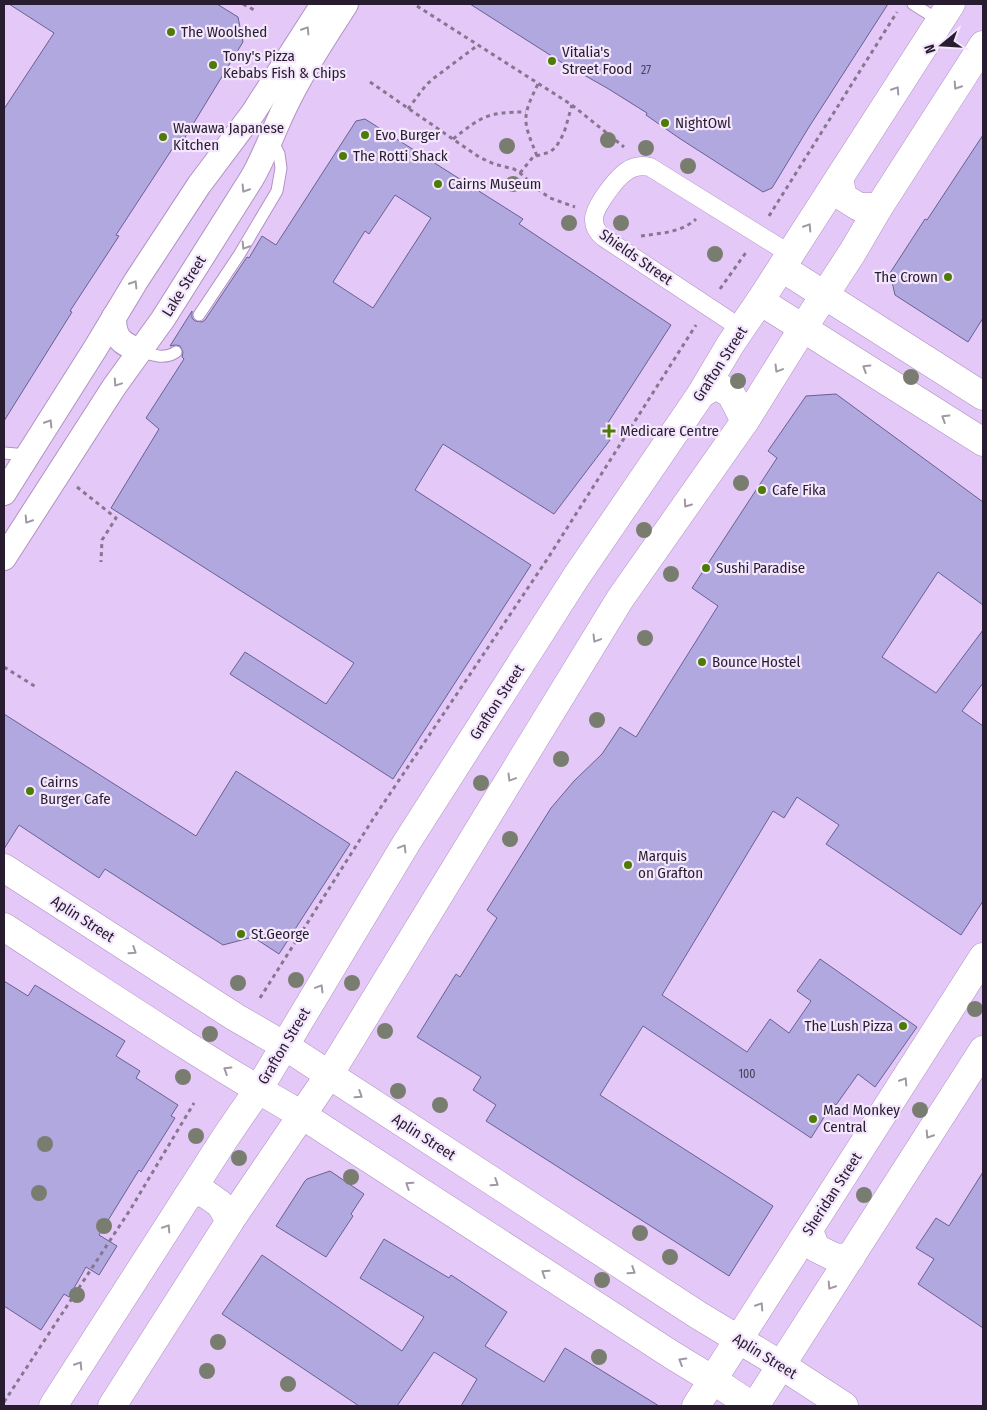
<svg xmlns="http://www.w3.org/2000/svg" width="987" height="1410" viewBox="0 0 987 1410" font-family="'Fira Sans Condensed',sans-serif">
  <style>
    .built { fill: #e4c8f7 }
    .building { fill: #b0a8df; stroke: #696093; fill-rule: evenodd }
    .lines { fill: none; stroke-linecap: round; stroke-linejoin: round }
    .service-casing { stroke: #b092c4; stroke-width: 13 }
    .pedestrian-casing { stroke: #b092c4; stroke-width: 19 }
    .minor-casing { stroke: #b092c4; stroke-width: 26 }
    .tertiary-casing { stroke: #b092c4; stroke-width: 29 }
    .trunk-casing { stroke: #b092c4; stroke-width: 29 }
    .path { stroke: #867791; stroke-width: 3; stroke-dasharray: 4 4; stroke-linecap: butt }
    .service { stroke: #fff; stroke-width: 11 }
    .pedestrian { stroke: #fff; stroke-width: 18 }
    .minor { stroke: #fff; stroke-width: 24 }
    .tertiary { stroke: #fff; stroke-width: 28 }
    .trunk { stroke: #fff; stroke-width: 28 }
    .tree { fill: #797d70 }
    .oneway { stroke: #9e99a2 }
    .poi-dot { fill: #4c7c05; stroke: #f4e7fd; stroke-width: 2 }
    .labels { text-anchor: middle; stroke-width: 4.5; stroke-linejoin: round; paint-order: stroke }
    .number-label { font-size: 12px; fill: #4a405c }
    .poi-label { font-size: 15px; fill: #281d30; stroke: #f4e7fd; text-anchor: start }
    .street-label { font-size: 15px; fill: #281d30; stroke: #f4e7fd }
  </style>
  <rect width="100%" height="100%" fill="#ead7f7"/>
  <rect class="built" x="4" y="4" width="979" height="1402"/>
  <g class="building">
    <polygon points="9,4 217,4 238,17 243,42 184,139 180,137 116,235 119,236 70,311 72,312 4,421 4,109 54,33"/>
    <polygon points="470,4 888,4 809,127 772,188 763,192 679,138 646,115 647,113 607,88 561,62"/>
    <path d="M365,119L523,219L519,224L671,325L602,432L610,440L554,514L443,444L415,490L531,565L393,779L230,674L245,652L326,704L354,663L111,508L159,429L146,418L184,359L182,357L183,352L180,346L176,345L170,346L192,311V318L195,321L202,322L205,320L247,257L249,258L262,236L276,245L356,121ZM395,195L431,218L373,308L333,282L365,231L369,234Z"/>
    <polygon points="983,135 983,318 968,342 895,295 890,273 925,219 927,220"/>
    <polygon points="836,394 983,502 983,605 938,572 882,657 936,693 983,630 983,683 962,711 983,726 983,901 961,935 826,844 839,825 797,797 784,818 773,811 662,995 747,1052 770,1019 789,1033 811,1001 797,991 820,959 917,1027 875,1087 858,1074 836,1105 833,1103 811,1138 643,1026 600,1095 773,1206 729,1276 486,1121 496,1105 473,1090 481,1077 417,1037 456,974 460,977 497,918 487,910 551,808 574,781 602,754 620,727 636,737 718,606 692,588 777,458 768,451 806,396"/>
    <polygon points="4,714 196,836 236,771 350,844 279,954 253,937 223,945 105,869 99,878 19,825 4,849"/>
    <polygon points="4,981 28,996 35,985 125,1041 116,1056 140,1071 136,1078 178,1105 171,1116 175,1118 141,1172 139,1170 99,1235 117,1246 99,1275 86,1267 69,1297 64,1294 41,1330 4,1306"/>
    <polygon points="330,1171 364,1194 351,1214 353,1216 326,1257 276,1226 305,1181 307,1179"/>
    <polygon points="983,1172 983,1328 918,1284 934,1259 916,1248 936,1218 949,1226"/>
    <polygon points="384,1239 449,1278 451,1275 507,1312 485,1346 544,1382 565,1348 659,1406 461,1406 477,1379 434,1352 397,1406 359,1406 222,1314 262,1255 402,1351 424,1317 360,1278"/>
  </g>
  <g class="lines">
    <defs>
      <g id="service">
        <polyline points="913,4 940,21"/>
        <polyline points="199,315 239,255 277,191 281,168 279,154 272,140"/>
        <path d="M140,351C153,355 164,360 176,352"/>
        <polyline points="4,453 28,455"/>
      </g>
      <path id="pedestrian" d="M742,329L603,237C597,232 594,227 594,220C593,208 617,177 627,171C634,166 641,165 650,167L790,254"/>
      <g id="minor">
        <path d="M114,317C114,339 121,343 140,351"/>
        <polyline points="4,493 95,349 136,281 199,185 253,113 323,4"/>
        <path d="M4,558L114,387L163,319L252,178C267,152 276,123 290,97C306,65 327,34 346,4"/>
      </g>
      <g id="tertiary">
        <polyline points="839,179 843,197 859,207 879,207"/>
        <polyline points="782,268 983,396"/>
        <polyline points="760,301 983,442"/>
        <polyline points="701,394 716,385 731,394 745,421"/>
        <polyline points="4,868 235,1017 285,1046 698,1315 781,1365 844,1406"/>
        <path d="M4,927C103,991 200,1057 302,1115L672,1355L713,1380L752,1406"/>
        <polyline points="187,1197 200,1190 220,1204 230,1221"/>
        <polyline points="53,1406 225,1138 258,1090 407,842 576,577 701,394 730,345 760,301 951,4"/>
        <polyline points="112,1406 230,1221 329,1075 620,599 745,421 803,328 852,253 879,207 983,45"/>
      </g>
      <g id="trunk">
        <polyline points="809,1231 816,1248 836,1258 851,1257"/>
        <polyline points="696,1406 983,957"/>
        <polyline points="755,1406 983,1050"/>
      </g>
    </defs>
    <use href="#service" class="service-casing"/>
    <use href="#pedestrian" class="pedestrian-casing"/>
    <use href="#minor" class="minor-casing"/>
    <use href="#tertiary" class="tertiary-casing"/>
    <use href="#trunk" class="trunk-casing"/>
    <g class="path">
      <polyline points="243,4 256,11"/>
      <polyline points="417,6 572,105 624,147"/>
      <polyline points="370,82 479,157 494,164 514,169 520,173 540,191 550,198 575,207"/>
      <polyline points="408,109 426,85 434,78 478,45"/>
      <path d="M453,139C482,116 488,112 526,112"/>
      <path d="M537,156C523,121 521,118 538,84"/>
      <polyline points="520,173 533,157 550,152 556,147 564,133 572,105"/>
      <polyline points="769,216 897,12"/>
      <path d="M641,236C660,233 681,233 696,219"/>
      <polyline points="720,289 747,251"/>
      <polyline points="77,487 116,518 102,540 101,562"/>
      <polyline points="4,667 36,687"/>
      <polyline points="260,998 373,819 548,558 696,325"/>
      <polyline points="4,1402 130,1210 194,1103"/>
    </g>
    <use href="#service" class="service"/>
    <use href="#pedestrian" class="pedestrian"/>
    <use href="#minor" class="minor"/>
    <use href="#tertiary" class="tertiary"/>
    <use href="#trunk" class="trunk"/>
  </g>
  <g class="tree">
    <circle cx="608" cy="140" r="8"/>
    <circle cx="507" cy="146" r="8"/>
    <circle cx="646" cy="148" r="8"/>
    <circle cx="688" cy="166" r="8"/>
    <circle cx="513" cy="184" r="8"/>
    <circle cx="569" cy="223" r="8"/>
    <circle cx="621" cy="223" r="8"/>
    <circle cx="715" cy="254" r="8"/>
    <circle cx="911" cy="377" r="8"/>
    <circle cx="738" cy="381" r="8"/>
    <circle cx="741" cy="483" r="8"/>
    <circle cx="644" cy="530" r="8"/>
    <circle cx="671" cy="574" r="8"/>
    <circle cx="645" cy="638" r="8"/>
    <circle cx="597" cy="720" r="8"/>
    <circle cx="561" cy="759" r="8"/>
    <circle cx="481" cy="783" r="8"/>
    <circle cx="510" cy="839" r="8"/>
    <circle cx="296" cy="980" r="8"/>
    <circle cx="238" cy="983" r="8"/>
    <circle cx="352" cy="983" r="8"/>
    <circle cx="975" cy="1009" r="8"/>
    <circle cx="385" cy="1031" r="8"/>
    <circle cx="210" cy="1034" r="8"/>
    <circle cx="183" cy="1077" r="8"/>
    <circle cx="398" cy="1091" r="8"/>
    <circle cx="440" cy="1105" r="8"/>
    <circle cx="920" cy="1110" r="8"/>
    <circle cx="196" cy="1136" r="8"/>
    <circle cx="45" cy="1144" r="8"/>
    <circle cx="239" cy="1158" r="8"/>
    <circle cx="351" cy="1177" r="8"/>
    <circle cx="39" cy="1193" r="8"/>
    <circle cx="864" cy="1195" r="8"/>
    <circle cx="104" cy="1226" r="8"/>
    <circle cx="640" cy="1233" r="8"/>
    <circle cx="670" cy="1257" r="8"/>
    <circle cx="602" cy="1280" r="8"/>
    <circle cx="77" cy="1295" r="8"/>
    <circle cx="218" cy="1342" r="8"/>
    <circle cx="599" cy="1357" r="8"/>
    <circle cx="207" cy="1371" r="8"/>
    <circle cx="288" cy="1384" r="8"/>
  </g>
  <defs><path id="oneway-chevron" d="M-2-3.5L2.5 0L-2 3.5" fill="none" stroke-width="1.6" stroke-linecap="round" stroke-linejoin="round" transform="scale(1.25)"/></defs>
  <g class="oneway">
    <use href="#oneway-chevron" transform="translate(306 30) rotate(-58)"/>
    <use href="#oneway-chevron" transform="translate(957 86) rotate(123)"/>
    <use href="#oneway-chevron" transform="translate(896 90) rotate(-57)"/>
    <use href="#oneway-chevron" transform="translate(245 189) rotate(122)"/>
    <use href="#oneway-chevron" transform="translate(808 227) rotate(-57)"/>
    <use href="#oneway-chevron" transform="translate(245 246) rotate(122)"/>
    <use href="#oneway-chevron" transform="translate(134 284) rotate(-58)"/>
    <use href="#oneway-chevron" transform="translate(866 368) rotate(-148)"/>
    <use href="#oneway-chevron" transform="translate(778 369) rotate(121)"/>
    <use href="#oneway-chevron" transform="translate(117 383) rotate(124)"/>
    <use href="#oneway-chevron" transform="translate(945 418) rotate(-148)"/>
    <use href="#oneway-chevron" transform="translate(49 423) rotate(-58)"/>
    <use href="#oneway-chevron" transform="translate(687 504) rotate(125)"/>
    <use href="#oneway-chevron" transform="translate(28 520) rotate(123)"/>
    <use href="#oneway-chevron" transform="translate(596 639) rotate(121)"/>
    <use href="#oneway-chevron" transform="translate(511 778) rotate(121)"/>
    <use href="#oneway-chevron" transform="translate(403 848) rotate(-59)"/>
    <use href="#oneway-chevron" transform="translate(133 951) rotate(33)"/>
    <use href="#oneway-chevron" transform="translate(320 988) rotate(-59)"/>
    <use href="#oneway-chevron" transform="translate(227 1070) rotate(-148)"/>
    <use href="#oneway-chevron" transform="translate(904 1081) rotate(-57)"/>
    <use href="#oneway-chevron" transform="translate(359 1095) rotate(33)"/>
    <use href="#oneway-chevron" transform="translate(929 1135) rotate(123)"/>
    <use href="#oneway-chevron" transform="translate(495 1183) rotate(33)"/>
    <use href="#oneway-chevron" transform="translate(409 1185) rotate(-147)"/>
    <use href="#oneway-chevron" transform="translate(167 1228) rotate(-57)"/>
    <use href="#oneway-chevron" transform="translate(632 1271) rotate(33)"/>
    <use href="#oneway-chevron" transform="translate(545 1273) rotate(-147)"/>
    <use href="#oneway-chevron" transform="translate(831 1286) rotate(123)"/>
    <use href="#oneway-chevron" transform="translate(760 1306) rotate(-57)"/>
    <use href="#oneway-chevron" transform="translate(682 1361) rotate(-149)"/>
    <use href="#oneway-chevron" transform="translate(79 1365) rotate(-57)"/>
  </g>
  <g class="poi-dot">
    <circle cx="171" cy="32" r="5"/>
    <circle cx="552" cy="61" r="5"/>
    <circle cx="213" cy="65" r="5"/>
    <circle cx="665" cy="123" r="5"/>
    <circle cx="365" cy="135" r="5"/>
    <circle cx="163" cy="137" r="5"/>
    <circle cx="343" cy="156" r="5"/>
    <circle cx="438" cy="184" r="5"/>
    <circle cx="948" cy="277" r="5"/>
    <path d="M606.5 423.5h5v5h5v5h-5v5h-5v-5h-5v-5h5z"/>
    <circle cx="762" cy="490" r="5"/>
    <circle cx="706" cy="568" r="5"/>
    <circle cx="702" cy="662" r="5"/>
    <circle cx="30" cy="791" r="5"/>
    <circle cx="628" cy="865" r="5"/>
    <circle cx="241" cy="934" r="5"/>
    <circle cx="903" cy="1026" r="5"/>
    <circle cx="813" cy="1119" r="5"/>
  </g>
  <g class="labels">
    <g class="number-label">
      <text x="646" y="74">27</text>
      <text x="747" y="1078">100</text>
    </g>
    <g class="poi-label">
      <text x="181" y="37">The Woolshed</text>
      <text x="562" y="57">Vitalia's<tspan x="562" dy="17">Street Food</tspan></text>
      <text x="223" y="61">Tony's Pizza<tspan x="223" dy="17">Kebabs Fish &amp; Chips</tspan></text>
      <text x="675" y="128">NightOwl</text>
      <text x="173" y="133">Wawawa Japanese<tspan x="173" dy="17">Kitchen</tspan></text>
      <text x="375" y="140">Evo Burger</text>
      <text x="353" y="161">The Rotti Shack</text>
      <text x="448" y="189">Cairns Museum</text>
      <text x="938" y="282" text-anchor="end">The Crown</text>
      <text x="620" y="436">Medicare Centre</text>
      <text x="772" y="495">Cafe Fika</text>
      <text x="716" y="573">Sushi Paradise</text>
      <text x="712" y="667">Bounce Hostel</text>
      <text x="40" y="787">Cairns<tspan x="40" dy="17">Burger Cafe</tspan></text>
      <text x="638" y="861">Marquis<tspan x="638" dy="17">on Grafton</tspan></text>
      <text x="251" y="939">St.George</text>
      <text x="893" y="1031" text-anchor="end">The Lush Pizza</text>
      <text x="823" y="1115">Mad Monkey<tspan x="823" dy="17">Central</tspan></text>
    </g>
    <g class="street-label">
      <text transform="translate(636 257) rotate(35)" y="5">Shields Street</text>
      <text transform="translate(184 286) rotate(-58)" y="5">Lake Street</text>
      <text transform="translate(720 364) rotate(-57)" y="5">Grafton Street</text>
      <text transform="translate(497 702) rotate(-57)" y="5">Grafton Street</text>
      <text transform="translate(83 919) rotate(33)" y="5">Aplin Street</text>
      <text transform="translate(284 1046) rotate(-59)" y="5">Grafton Street</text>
      <text transform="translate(424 1137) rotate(33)" y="5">Aplin Street</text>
      <text transform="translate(832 1194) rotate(-57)" y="5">Sheridan Street</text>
      <text transform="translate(765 1356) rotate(32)" y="5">Aplin Street</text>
    </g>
  </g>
  <rect width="987" height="1410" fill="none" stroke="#281d30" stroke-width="10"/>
  <g transform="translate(942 45) rotate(252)" stroke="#f4e7fd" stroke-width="4" paint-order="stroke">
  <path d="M0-4L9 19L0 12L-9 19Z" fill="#281d30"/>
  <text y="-8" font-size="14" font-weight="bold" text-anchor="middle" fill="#281d30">N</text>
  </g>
</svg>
